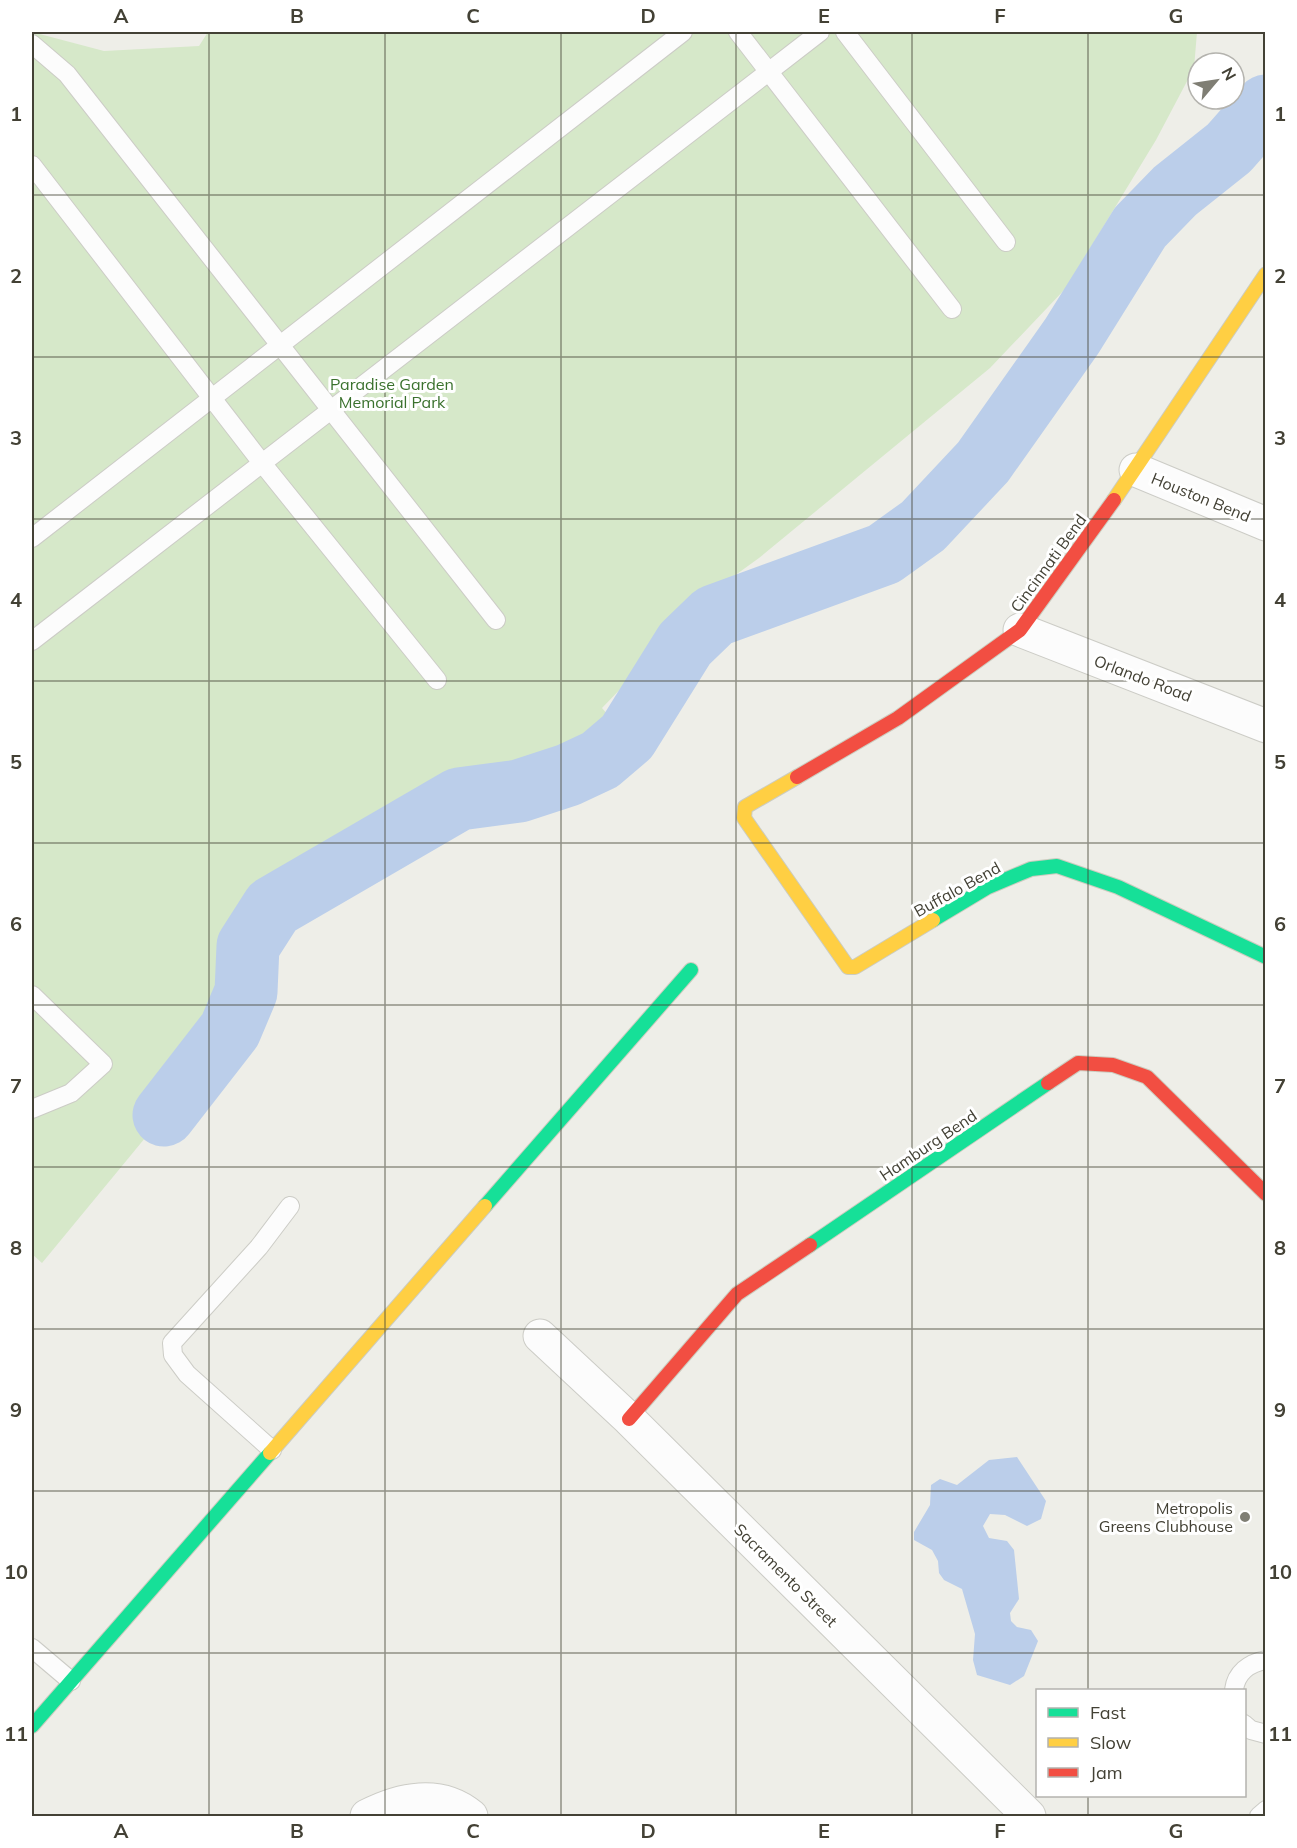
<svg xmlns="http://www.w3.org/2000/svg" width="1297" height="1848" viewBox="0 0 1297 1848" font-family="Mulish,sans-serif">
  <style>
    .green { fill: #d6e8c9 }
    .water { fill: #bbceea }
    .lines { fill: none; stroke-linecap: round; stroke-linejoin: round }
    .river { stroke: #bbceea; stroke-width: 63 }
    .lane-casing { stroke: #ccccc6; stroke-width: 20 }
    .street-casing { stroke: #ccccc6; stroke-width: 35 }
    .fast-casing { stroke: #ccccbf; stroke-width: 16 }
    .slow-casing { stroke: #ccccbf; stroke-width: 16 }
    .jam-casing { stroke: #ccccbf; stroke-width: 16 }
    .lane { stroke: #fcfcfc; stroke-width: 18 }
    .street { stroke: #fcfcfc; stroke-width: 33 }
    .fast { stroke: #16e098; stroke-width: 14 }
    .slow { stroke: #ffcf43; stroke-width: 14 }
    .jam { stroke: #f24e42; stroke-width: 14 }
    .grid { fill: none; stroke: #434135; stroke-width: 1.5; stroke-opacity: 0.55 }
    .poi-dot { fill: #7f7e74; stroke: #fff; stroke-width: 2 }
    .labels { text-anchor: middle; stroke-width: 6; stroke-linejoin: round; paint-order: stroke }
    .park-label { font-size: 16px; fill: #3a712d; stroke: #fff }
    .street-label { font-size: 16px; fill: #434135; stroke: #fff }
    .poi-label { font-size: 16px; fill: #434135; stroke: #fff; text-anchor: end }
    .neatline { fill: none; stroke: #434135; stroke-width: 2 }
    .grid-label { font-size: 20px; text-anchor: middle; font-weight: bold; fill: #434135 }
  </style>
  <rect width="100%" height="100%" fill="#eeeee8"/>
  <polygon class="green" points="32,32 104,51 199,46 208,32 1197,32 1194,68 1156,140 1066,288 990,368 759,558 669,623 630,679 602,708 627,737 600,760 568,775 519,791 459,799 273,907 248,946 246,992 230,1030 164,1115 42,1263 32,1254"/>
  <polygon class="water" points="1017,1457 1046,1501 1041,1519 1027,1526 1005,1515 990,1514 983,1526 989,1538 1007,1541 1014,1550 1019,1599 1010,1613 1011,1621 1017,1627 1031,1630 1038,1641 1024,1676 1010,1685 977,1675 973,1660 975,1634 962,1589 944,1580 939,1573 938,1561 932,1550 914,1540 914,1532 930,1505 931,1485 940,1479 957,1485 989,1460"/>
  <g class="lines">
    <polyline class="river" points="164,1115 230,1030 246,992 248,946 273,907 459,799 519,791 568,775 600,760 627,737 685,644 714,616 884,554 923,526 983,462 1072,336 1140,227 1175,191 1229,148 1266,106"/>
    <defs>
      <g id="lane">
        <polyline points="738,32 952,309"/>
        <polyline points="845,32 1006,242"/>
        <polyline points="32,44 67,74 496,620"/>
        <polyline points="32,165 262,463 437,680"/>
        <polyline points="32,538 683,32"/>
        <polyline points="32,641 820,32"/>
        <polyline points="32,995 103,1064 71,1093 32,1109"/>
        <polyline points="272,1450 187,1374 173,1355 172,1343 259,1247 290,1206"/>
        <polyline points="32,1648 71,1681"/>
        <path d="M1234,1690C1236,1673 1249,1663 1266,1660"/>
        <polyline points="1244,1724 1251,1730 1266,1734"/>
        <polyline points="1259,1816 1266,1810"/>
      </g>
      <g id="street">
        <polyline points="1136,470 1266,524"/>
        <polyline points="1020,630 1266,726"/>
        <polyline points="540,1336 629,1419 1029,1816"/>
        <path d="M367,1816C400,1799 440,1790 471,1816"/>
      </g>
      <g id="fast">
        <polyline points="933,920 988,887 1031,869 1057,866 1118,887 1266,957"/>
        <polyline points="485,1206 691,970"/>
        <polyline points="810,1245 1048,1083"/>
        <polyline points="32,1726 270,1453"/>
      </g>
      <g id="slow">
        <polyline points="1114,500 1266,274"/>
        <polyline points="797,777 745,807 744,818 848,967 855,967 933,920"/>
        <polyline points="270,1453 485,1206"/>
      </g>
      <g id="jam">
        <polyline points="797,777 898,718 1020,630 1114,500"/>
        <polyline points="1048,1083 1078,1063 1113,1065 1147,1077 1266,1194"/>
        <polyline points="629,1419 737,1294 810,1245"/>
      </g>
    </defs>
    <use href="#lane" class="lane-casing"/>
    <use href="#street" class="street-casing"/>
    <use href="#fast" class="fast-casing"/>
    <use href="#slow" class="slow-casing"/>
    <use href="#jam" class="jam-casing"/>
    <use href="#lane" class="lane"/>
    <use href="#street" class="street"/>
    <use href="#fast" class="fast"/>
    <use href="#slow" class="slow"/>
    <use href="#jam" class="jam"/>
  </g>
  <path class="grid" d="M209,32V1816M385,32V1816M561,32V1816M736,32V1816M912,32V1816M1088,32V1690M32,195H1266M32,357H1266M32,519H1266M32,681H1266M32,843H1266M32,1005H1266M32,1167H1266M32,1329H1266M32,1491H1266M32,1653H1266M1088,1796V1816"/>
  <circle class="poi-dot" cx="1245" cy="1517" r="6"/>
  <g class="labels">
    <g class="park-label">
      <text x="392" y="390">Paradise Garden<tspan x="392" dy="18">Memorial Park</tspan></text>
    </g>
    <g class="street-label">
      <text transform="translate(1201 497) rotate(22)" y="6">Houston Bend</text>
      <text transform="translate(1048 563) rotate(-54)" y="6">Cincinnati Bend</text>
      <text transform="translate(1143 678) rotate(21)" y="6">Orlando Road</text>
      <text transform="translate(957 889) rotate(-29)" y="6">Buffalo Bend</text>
      <text transform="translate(928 1145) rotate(-34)" y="6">Hamburg Bend</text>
      <text transform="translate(786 1575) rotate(45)" y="6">Sacramento Street</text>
    </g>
    <g class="poi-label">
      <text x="1233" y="1514">Metropolis<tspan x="1233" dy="18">Greens Clubhouse</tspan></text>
    </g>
  </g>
  <rect width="1297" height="1848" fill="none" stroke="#ffffff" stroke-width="66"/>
  <rect x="1036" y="1689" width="210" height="108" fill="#ffffff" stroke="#b4b3ae" stroke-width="1.5"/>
  <rect x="1048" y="1708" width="30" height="9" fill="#16e098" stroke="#b4b3ae" stroke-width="1.5"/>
  <text x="1090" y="1719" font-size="18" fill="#434135">Fast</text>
  <rect x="1048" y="1738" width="30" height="9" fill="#ffcf43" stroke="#b4b3ae" stroke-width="1.5"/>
  <text x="1090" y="1749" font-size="18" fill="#434135">Slow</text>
  <rect x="1048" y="1768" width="30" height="9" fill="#f24e42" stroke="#b4b3ae" stroke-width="1.5"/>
  <text x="1090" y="1779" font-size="18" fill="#434135">Jam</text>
  <g transform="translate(1216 81) rotate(61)"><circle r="28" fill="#ffffff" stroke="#b4b3ae" stroke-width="1.5"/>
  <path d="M0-4.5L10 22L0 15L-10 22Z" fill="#7f7e74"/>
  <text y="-9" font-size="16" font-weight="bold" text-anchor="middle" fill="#434135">N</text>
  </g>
  <rect x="33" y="33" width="1231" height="1782" class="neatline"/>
  <g class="grid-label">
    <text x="121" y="23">A</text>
    <text x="297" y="23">B</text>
    <text x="473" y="23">C</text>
    <text x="648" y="23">D</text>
    <text x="824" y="23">E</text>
    <text x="1000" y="23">F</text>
    <text x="1176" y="23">G</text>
    <text x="16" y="121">1</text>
    <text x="1280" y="121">1</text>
    <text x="16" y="283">2</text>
    <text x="1280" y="283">2</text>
    <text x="16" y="445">3</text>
    <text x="1280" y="445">3</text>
    <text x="16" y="607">4</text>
    <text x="1280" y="607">4</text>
    <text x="16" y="769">5</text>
    <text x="1280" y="769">5</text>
    <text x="16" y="931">6</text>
    <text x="1280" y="931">6</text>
    <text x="16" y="1093">7</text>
    <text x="1280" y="1093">7</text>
    <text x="16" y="1255">8</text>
    <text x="1280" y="1255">8</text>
    <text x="16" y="1417">9</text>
    <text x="1280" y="1417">9</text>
    <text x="16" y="1579">10</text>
    <text x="1280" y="1579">10</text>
    <text x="16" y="1741">11</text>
    <text x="1280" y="1741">11</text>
    <text x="121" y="1838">A</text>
    <text x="297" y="1838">B</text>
    <text x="473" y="1838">C</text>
    <text x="648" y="1838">D</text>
    <text x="824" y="1838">E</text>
    <text x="1000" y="1838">F</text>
    <text x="1176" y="1838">G</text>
  </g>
</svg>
